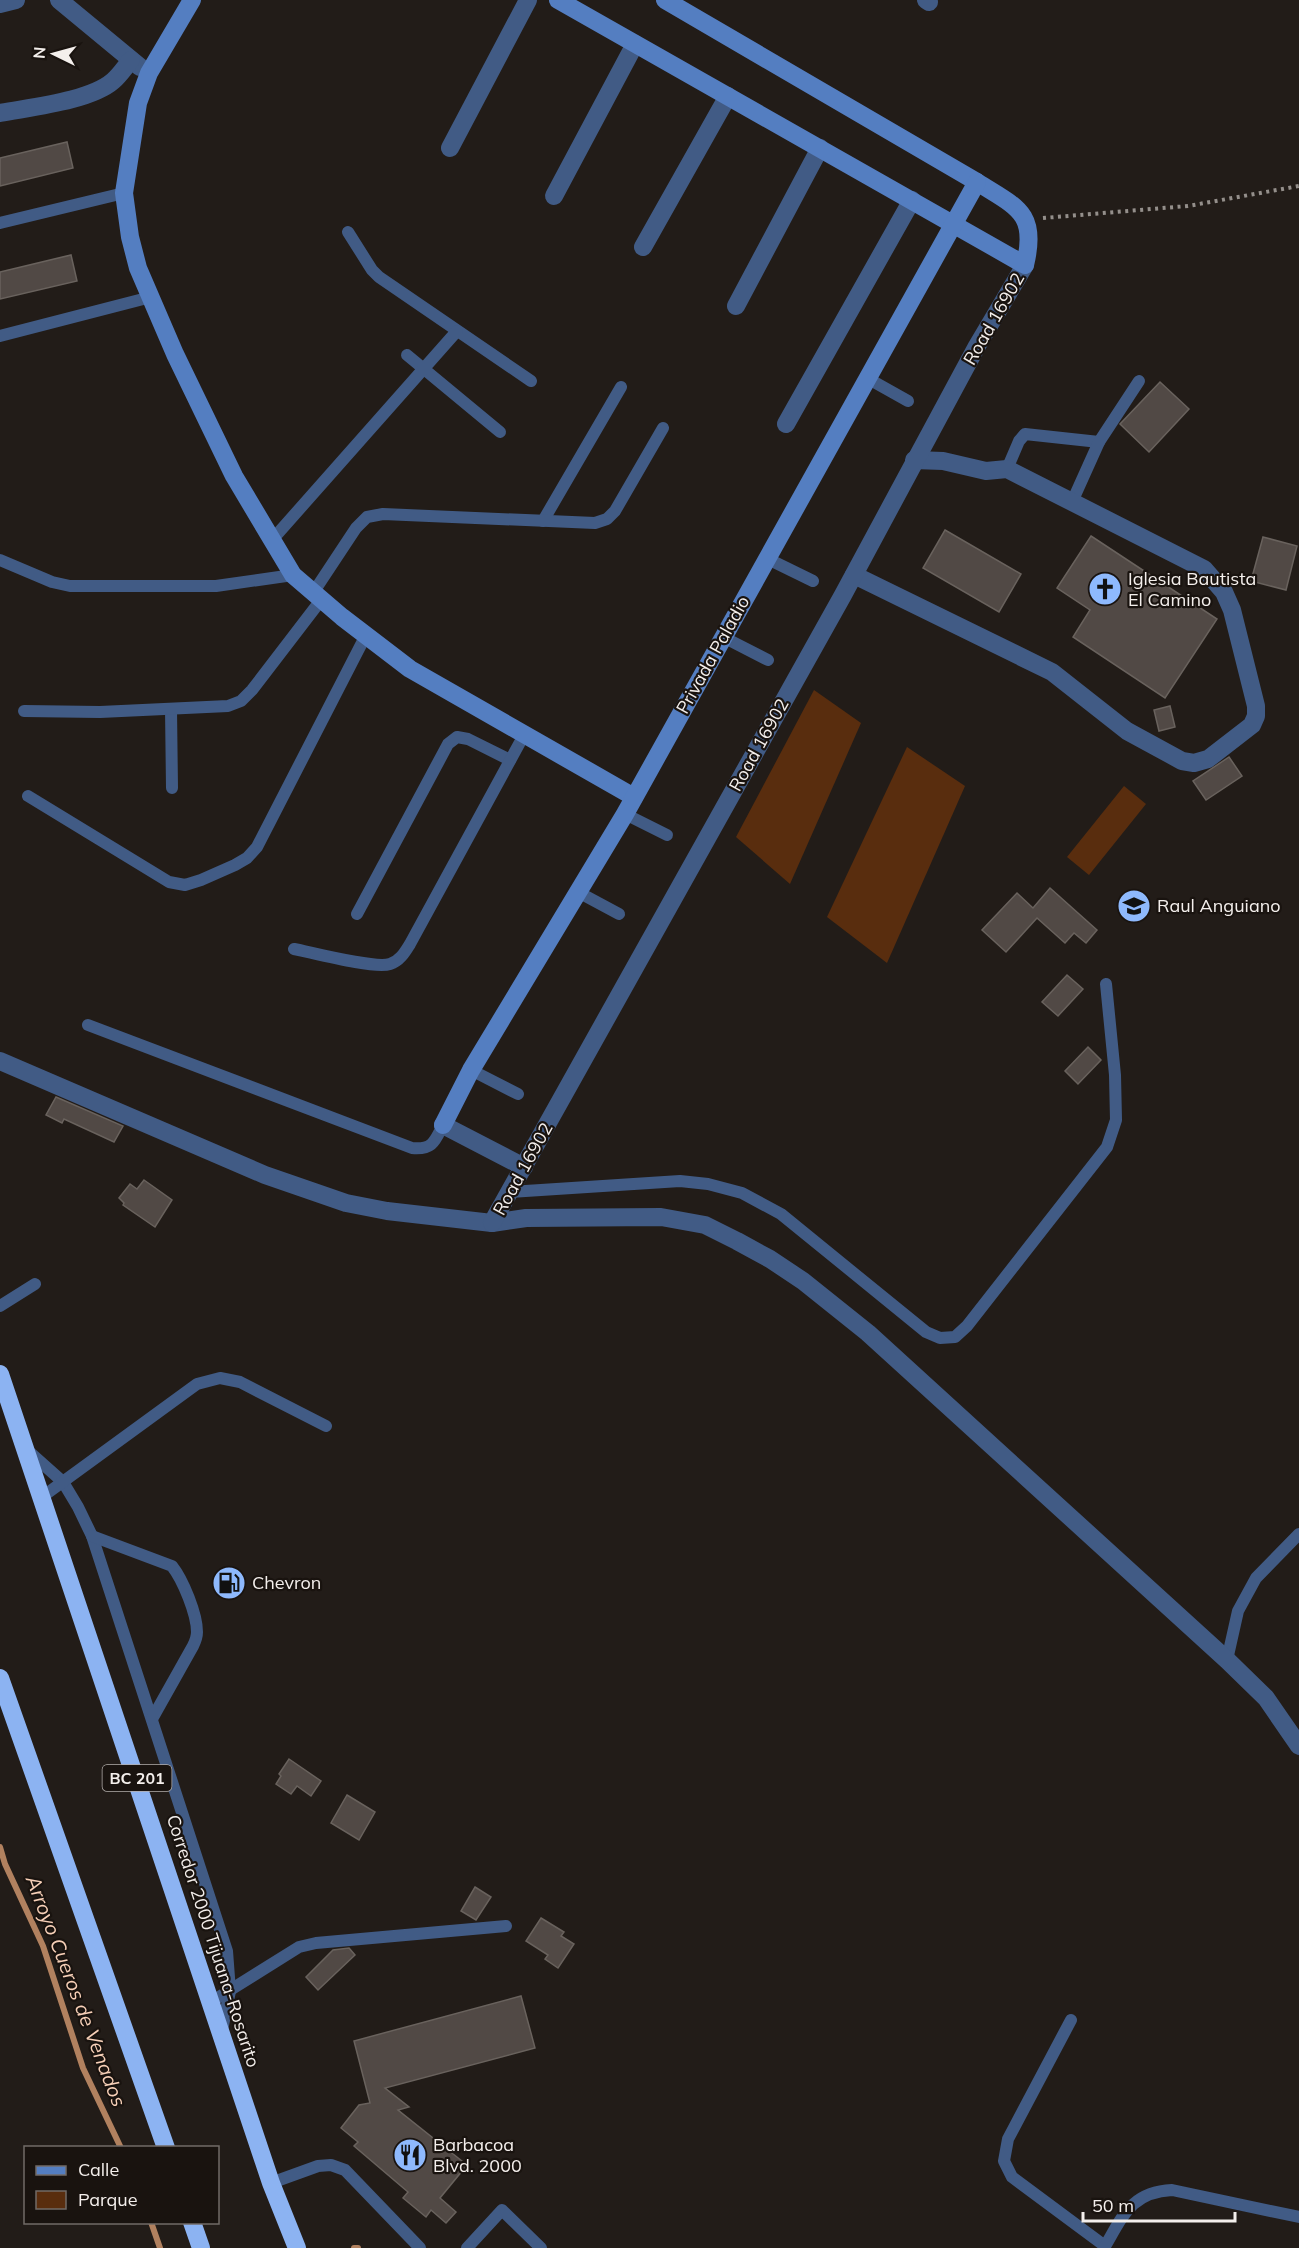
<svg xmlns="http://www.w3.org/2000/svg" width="1299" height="2248" viewBox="0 0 1299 2248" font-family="Mulish,sans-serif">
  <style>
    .green { fill: #592d0e }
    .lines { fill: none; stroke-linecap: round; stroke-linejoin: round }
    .stream { stroke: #b1815f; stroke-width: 6 }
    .building { fill: #514945; stroke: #69625d; stroke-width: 1.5 }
    .path { stroke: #948f8b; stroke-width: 4; stroke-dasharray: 3 4.5; stroke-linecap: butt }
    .lane { stroke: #415b85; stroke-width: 12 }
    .street { stroke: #415b85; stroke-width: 18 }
    .secondary { stroke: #547ec1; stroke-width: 18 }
    .highway { stroke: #8cb3f2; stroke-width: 18 }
    .labels { text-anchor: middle; stroke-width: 4.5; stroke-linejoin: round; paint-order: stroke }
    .shield { fill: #19130f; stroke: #b2adaa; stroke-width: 1.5 }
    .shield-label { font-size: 16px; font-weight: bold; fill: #f4efec }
    .street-label { font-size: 18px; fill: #f4efec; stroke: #19130f }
    .poi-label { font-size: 18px; fill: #f4efec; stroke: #19130f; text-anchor: start }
    .water-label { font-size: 20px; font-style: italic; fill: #f7d0b8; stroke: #19130f }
  </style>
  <rect width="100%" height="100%" fill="#221c18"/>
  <g class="green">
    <polygon points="814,690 861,723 790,884 736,837"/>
    <polygon points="907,747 965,786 887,963 827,917"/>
    <polygon points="1124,786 1146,804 1089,875 1067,857"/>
  </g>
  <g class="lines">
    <g class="stream">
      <polyline points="0,1847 5,1864 43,1946 83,2068 121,2148"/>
      <polyline points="151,2222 160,2248"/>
      <polyline points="354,2248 358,2248"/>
    </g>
  </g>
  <g class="building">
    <polygon points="67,142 73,168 0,186 0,158"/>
    <polygon points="71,255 77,281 0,299 0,272"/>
    <polygon points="1160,382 1189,409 1149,452 1120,424"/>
    <polygon points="945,530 1021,574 999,612 923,568"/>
    <polygon points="1091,536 1217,619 1165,698 1073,637 1090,610 1057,588"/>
    <polygon points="1263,537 1297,546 1286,590 1251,581"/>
    <polygon points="1170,706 1175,727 1159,731 1154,710"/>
    <polygon points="1229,757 1242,776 1206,800 1193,781"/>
    <polygon points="1050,888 1097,930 1086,943 1074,933 1065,943 1037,918 1006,952 982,930 1017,893 1033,908"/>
    <polygon points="1067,975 1083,989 1058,1016 1042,1002"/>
    <polygon points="1088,1047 1101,1060 1078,1084 1065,1071"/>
    <polygon points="56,1097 123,1126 114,1142 64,1119 62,1123 46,1115"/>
    <polygon points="144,1180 172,1200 155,1227 123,1205 124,1203 119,1198 130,1184 137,1189"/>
    <polygon points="289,1759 321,1781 311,1796 297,1786 291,1794 276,1784 281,1776 279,1774"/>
    <polygon points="347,1795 375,1812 359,1840 331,1823"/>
    <polygon points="475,1887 491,1897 476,1920 461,1911"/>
    <polygon points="541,1918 564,1932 561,1936 574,1944 558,1968 545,1959 548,1955 526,1941"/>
    <polygon points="349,1948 355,1955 318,1990 306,1977 333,1950"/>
    <polygon points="521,1996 535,2048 385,2088 409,2107 398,2110 467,2165 440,2198 456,2212 446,2223 431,2210 426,2217 403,2198 408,2192 354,2146 358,2142 341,2128 359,2105 370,2103 354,2041"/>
  </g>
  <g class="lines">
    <polyline class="path" points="1043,218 1188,206 1299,186"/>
    <g class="lane">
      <polyline points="0,223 124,193"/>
      <polyline points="348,232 372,270 379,277 531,381"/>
      <polyline points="0,336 151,297"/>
      <polyline points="407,355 500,432"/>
      <polyline points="867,378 908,401"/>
      <polyline points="1007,469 1019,441 1025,434 1099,442"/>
      <polyline points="1072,502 1099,442 1139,381"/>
      <polyline points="543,521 621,387"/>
      <polyline points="272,540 457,331"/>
      <polyline points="766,558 813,581"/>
      <polyline points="0,560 52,582 70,586 216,586 293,575"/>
      <polyline points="313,593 356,528 367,517 383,514 595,523 607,519 615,511 663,428"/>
      <polyline points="723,637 768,660"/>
      <polyline points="171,709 172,788"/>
      <polyline points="24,711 100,712 228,706 241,701 252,690 321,600"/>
      <polyline points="28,796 169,882 185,885 201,880 235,865 247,858 257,847 366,635"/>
      <polyline points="625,814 667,835"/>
      <polyline points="578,892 619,914"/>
      <polyline points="357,914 448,744 457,737 468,739 510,760"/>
      <path d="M294,949C314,953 374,969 390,964C400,961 405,952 410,944L524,735"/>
      <path d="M88,1025L412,1148C433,1150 435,1141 443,1125"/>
      <polyline points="471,1070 518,1094"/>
      <polyline points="510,1192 680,1181 708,1184 742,1193 781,1214 926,1332 940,1338 955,1337 967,1326 1107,1147 1116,1120 1115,1075 1106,984"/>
      <polyline points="0,1306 35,1284"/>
      <polyline points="26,1449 63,1482 78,1507 92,1536 227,1951 230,1991 222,2030"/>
      <polyline points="42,1497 197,1384 220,1378 240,1382 326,1426"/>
      <path d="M92,1536L172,1566C183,1580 197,1614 197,1632C197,1637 195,1642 193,1646L152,1719"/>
      <polyline points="1227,1660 1238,1611 1256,1578 1299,1534"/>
      <polyline points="211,2002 299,1947 316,1943 506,1926"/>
      <polyline points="1071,2020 1008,2139 1004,2161 1012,2177 1105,2246"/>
      <polyline points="271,2183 318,2166 331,2165 345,2170 420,2248"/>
      <polyline points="467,2248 502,2210 541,2248"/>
      <path d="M1104,2248C1123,2216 1131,2192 1172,2190L1299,2217"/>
    </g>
    <g class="street">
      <polyline points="59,0 140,67"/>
      <polyline points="926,0 929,2"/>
      <polyline points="0,4 16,0"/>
      <path d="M0,113C31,107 90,101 113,81C120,75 125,67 131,60"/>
      <polyline points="450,148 528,0"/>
      <polyline points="554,196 635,44"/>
      <polyline points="643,247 728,96"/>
      <polyline points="736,306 820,148"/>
      <polyline points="786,424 912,200"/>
      <polyline points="854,575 1052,672 1127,731 1182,761 1194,763 1208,759 1252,725 1256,716 1256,706 1232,610 1224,592 1204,569 1007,469 986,471 943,461 914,460"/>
      <polyline points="0,1061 265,1175 346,1203 387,1211 492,1223 526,1218 661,1217 705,1225 737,1241 770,1259 803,1281 868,1333 1227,1660 1266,1698 1299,1746"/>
      <polyline points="443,1125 524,1167"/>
      <polyline points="492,1223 843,595 977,346 1025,265"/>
    </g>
    <g class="secondary">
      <polyline points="192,0 149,73 138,103 124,193 130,237 138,268 175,354 234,476 293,575 342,617 410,669 634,797"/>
      <path d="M558,0L1025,265C1038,212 1016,207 977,182L665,0"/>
      <polyline points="443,1125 471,1070 625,814 977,182"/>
    </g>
    <g class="highway">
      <polyline points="0,1374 271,2183 297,2248"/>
      <polyline points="0,1678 166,2148"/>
      <polyline points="192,2222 201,2248"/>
    </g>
  </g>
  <defs>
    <symbol id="church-disc" viewBox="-11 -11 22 22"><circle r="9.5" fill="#8eb9fd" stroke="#19130f"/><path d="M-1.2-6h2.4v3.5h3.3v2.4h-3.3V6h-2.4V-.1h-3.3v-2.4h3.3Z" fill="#111"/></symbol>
    <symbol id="school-disc" viewBox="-11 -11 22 22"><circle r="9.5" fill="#8eb9fd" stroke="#19130f"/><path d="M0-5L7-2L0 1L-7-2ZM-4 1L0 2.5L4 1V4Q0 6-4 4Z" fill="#111"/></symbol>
    <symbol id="fuel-disc" viewBox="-11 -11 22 22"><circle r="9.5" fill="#8eb9fd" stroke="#19130f"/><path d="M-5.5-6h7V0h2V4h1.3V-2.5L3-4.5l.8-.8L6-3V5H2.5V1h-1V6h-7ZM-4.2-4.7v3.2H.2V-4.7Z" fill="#111"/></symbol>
    <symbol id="restaurant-disc" viewBox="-11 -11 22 22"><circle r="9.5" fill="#8eb9fd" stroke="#19130f"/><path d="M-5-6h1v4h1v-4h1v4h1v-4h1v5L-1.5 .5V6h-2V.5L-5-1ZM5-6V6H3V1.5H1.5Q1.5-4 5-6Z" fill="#111"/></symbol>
  </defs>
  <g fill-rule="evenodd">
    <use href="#church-disc" x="1086" y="570" width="38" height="38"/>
    <use href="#school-disc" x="1115" y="887" width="38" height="38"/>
    <use href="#fuel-disc" x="210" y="1564" width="38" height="38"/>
    <use href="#restaurant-disc" x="391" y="2136" width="38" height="38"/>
  </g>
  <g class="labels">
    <rect class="shield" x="102.5" y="1765" width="69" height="26" rx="4.5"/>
    <g class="shield-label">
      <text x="137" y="1784">BC 201</text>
    </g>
    <g class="street-label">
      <text transform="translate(994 319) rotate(-60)" y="6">Road 16902</text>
      <text transform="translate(713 655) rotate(-61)" y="6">Privada Paladio</text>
      <text transform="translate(759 745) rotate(-61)" y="6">Road 16902</text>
      <text transform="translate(523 1169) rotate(-61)" y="6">Road 16902</text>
      <text transform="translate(213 1941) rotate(72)" y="6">Corredor 2000 Tijuana-Rosarito</text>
    </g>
    <g class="poi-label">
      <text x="1128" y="585">Iglesia Bautista<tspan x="1128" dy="21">El Camino</tspan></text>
      <text x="1157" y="912">Raul Anguiano</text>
      <text x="252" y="1589">Chevron</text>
      <text x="433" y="2151">Barbacoa<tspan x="433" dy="21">Blvd. 2000</tspan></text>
    </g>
    <g class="water-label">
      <text transform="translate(76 1991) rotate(69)" y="7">Arroyo Cueros de Venados</text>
    </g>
  </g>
  <rect x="24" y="2146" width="195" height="78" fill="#19130f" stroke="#716b67" stroke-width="1.5"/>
  <rect x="36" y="2166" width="30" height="9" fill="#547ec1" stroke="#716b67" stroke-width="1.5"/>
  <text x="78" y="2176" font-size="18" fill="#f4efec">Calle</text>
  <rect x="36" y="2191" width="30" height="18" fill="#592d0e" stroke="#716b67" stroke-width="1.5"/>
  <text x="78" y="2206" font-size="18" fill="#f4efec">Parque</text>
  <g transform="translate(54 54) rotate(275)" stroke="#19130f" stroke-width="4.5" paint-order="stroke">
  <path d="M0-4.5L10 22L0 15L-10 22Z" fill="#f4efec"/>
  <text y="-9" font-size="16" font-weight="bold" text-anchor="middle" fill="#f4efec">N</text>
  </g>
  <path d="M1083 2212v9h152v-9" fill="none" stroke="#f4efec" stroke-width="3"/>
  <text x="1092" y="2212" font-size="18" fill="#f4efec" stroke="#19130f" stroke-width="4.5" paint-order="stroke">50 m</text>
</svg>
